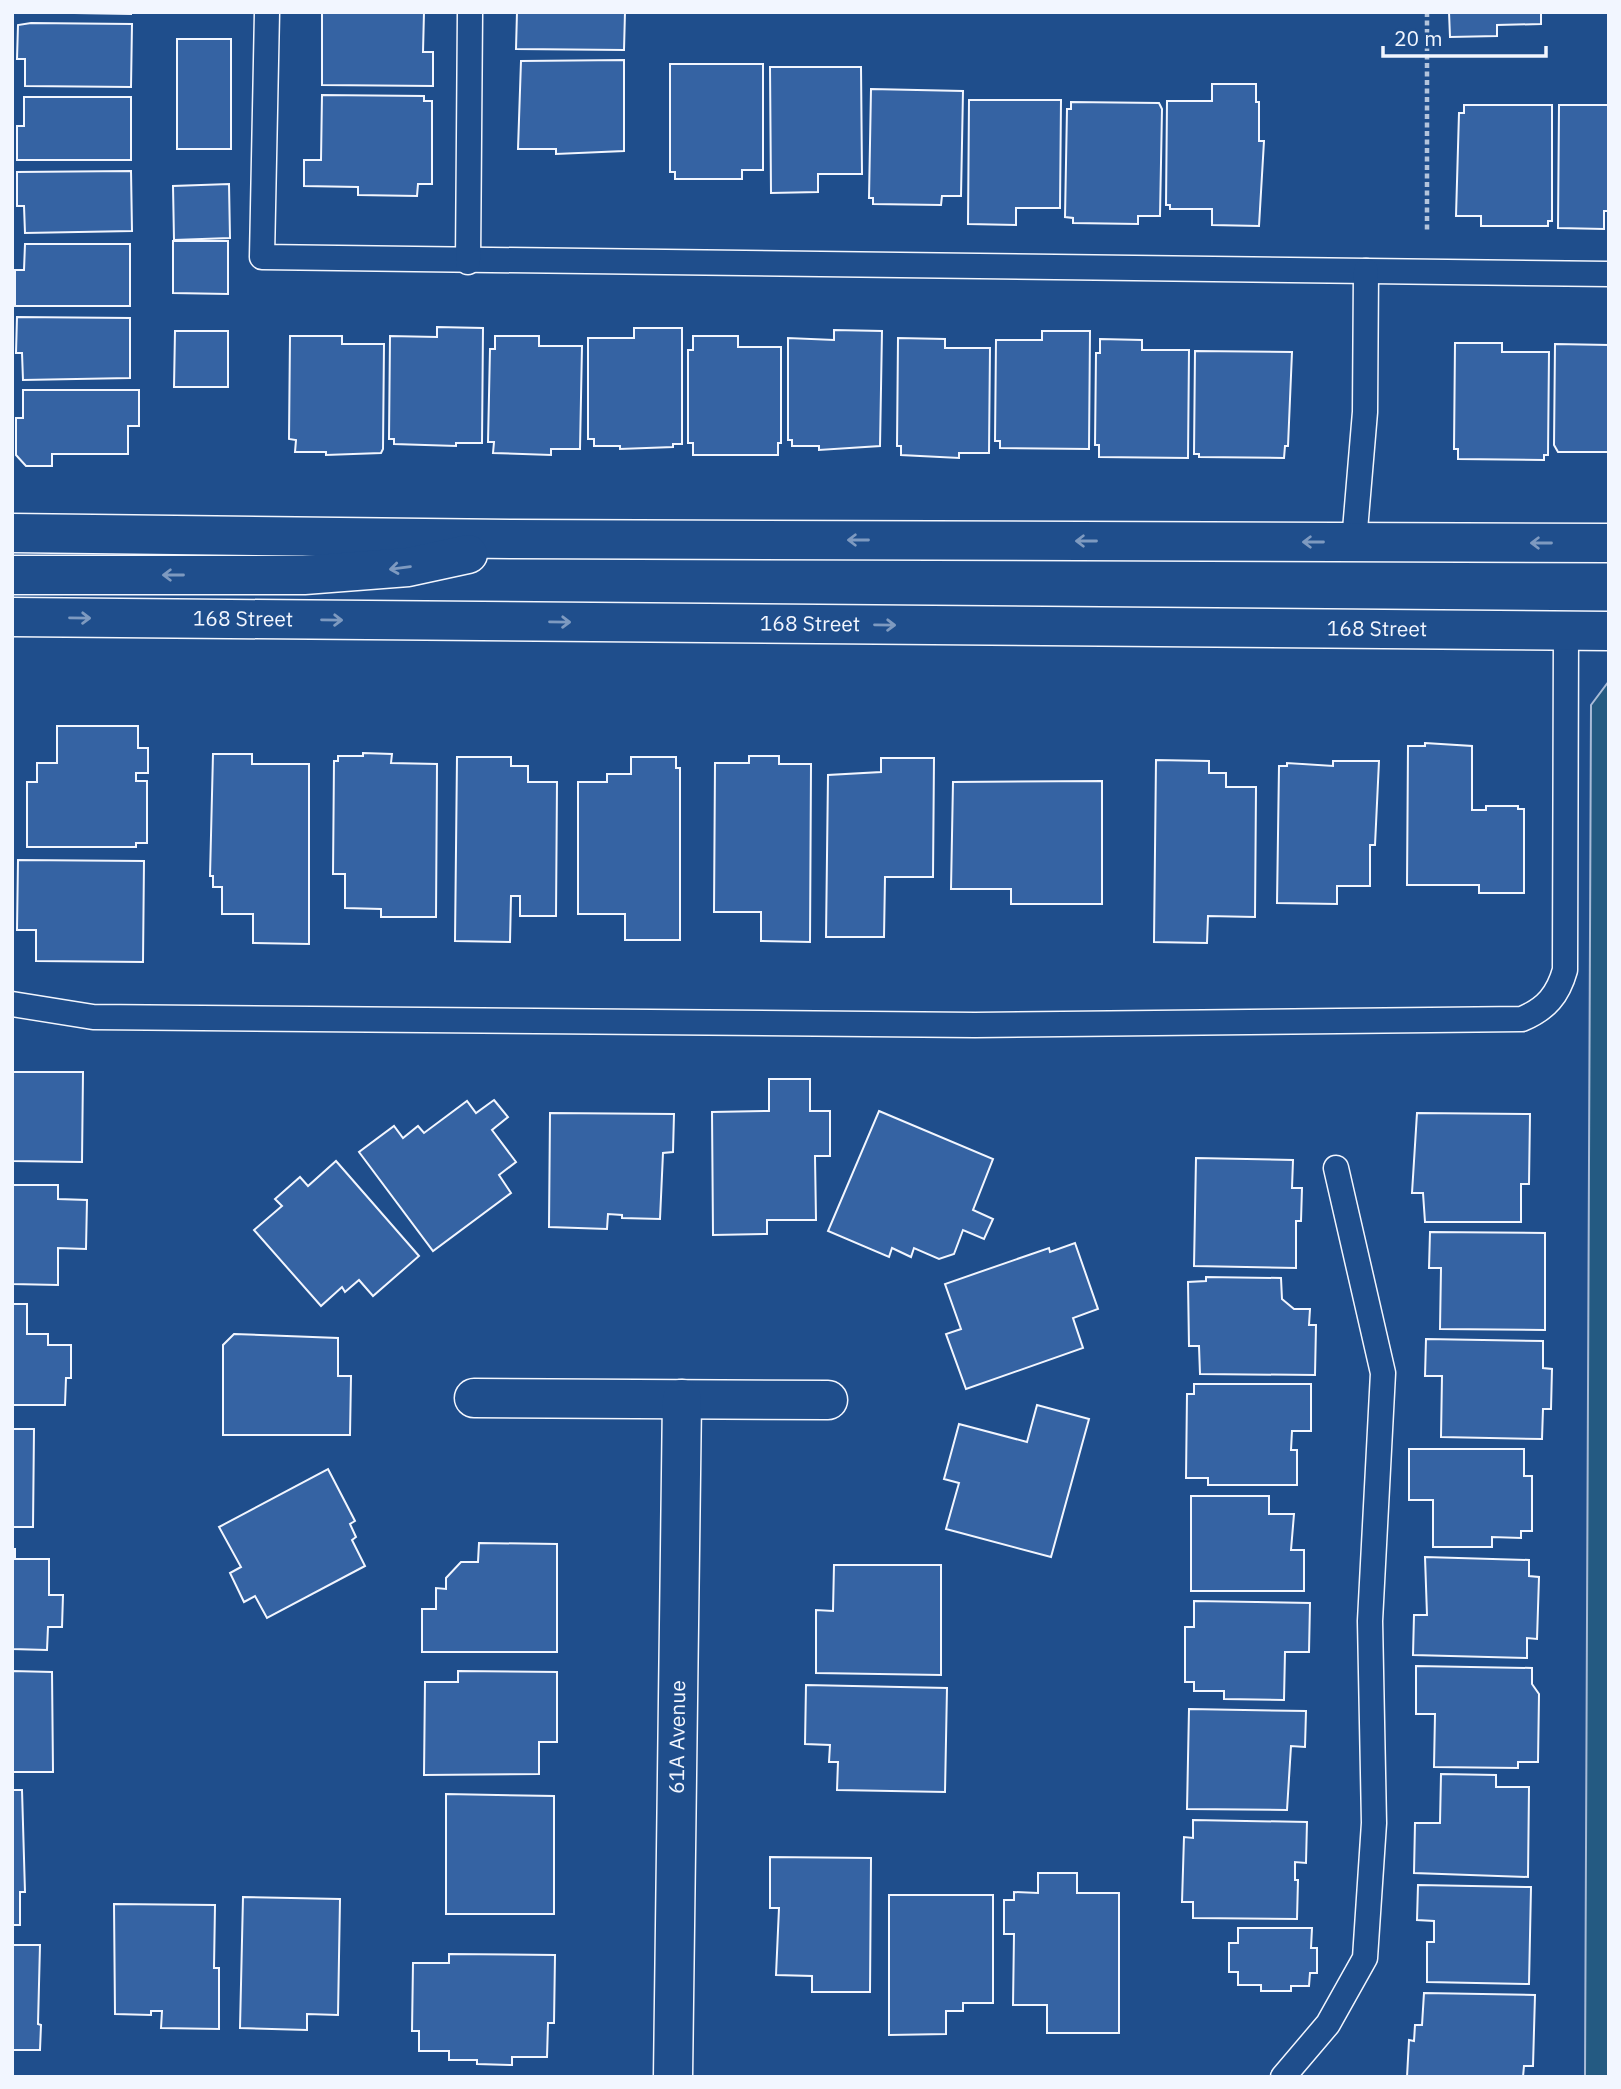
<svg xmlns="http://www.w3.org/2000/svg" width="1621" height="2089" viewBox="0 0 1621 2089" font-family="'IBM Plex Sans',sans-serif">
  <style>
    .green { fill: #245a82; stroke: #a8bbd7; stroke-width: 2 }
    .building { fill: #3563a3; stroke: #f2f6ff; stroke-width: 2 }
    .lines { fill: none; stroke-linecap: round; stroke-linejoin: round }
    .lane-casing { stroke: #f2f6ff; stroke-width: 27 }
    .street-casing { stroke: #f2f6ff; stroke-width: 41 }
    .secondary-casing { stroke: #f2f6ff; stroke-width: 41 }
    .path { stroke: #b3c4dc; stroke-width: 4.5; stroke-dasharray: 5 3.5; stroke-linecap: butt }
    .lane { stroke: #1f4e8c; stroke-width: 24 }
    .street { stroke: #1f4e8c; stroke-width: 38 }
    .secondary { stroke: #1f4e8c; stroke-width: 38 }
    .oneway { stroke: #7e9ac0 }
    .labels { text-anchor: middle; stroke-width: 5; stroke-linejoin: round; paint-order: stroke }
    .street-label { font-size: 21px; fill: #f2f6ff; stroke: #1f4e8c }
  </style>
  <rect width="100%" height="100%" fill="#1f4e8c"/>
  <polygon class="green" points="1609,681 1609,2077 1585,2077 1591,705"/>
  <g class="building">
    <polygon points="16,12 131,12 131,14"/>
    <polygon points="322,12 424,12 423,52 433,52 433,86 322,85"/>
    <polygon points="517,12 625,12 624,50 516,49"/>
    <polygon points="1449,12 1541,12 1541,24 1497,25 1497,36 1450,37"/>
    <polygon points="31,23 132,24 131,87 25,86 25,59 17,59 18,25"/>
    <rect x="177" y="39" width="54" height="110"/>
    <polygon points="624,60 624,151 556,154 556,149 518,149 521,61"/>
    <polygon points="670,64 763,64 763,170 742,170 742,179 675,179 675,172 670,172"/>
    <polygon points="770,67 861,67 862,174 818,174 818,192 771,193"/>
    <polygon points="1212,84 1256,84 1256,102 1259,102 1259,141 1264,141 1259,226 1212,225 1212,209 1170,209 1170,205 1166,205 1167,101 1212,101"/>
    <polygon points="871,89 963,91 961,196 942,196 941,205 873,204 873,198 869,198"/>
    <polygon points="322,95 424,96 424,101 432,101 432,184 418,184 417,196 358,195 358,187 304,186 304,160 321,160"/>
    <polygon points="24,97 131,97 131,160 17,160 17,126 24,126"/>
    <polygon points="969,100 1061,100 1060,208 1016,208 1016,225 968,224"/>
    <polygon points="1071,102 1159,103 1162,109 1160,216 1138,216 1138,224 1073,223 1073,218 1065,217 1067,109 1071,109"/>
    <polygon points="1464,105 1552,105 1552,221 1548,221 1548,226 1481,226 1481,216 1456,216 1459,113 1464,113"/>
    <polygon points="1559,105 1609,105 1609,211 1604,211 1604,229 1558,228"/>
    <polygon points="131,171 132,231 25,233 24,206 17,206 17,172"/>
    <polygon points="229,184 230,238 174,240 173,186"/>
    <polygon points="173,241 228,241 228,294 173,293"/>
    <polygon points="25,244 130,244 130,306 15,306 15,270 24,270"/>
    <polygon points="17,317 130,318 130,378 23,380 22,353 16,353"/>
    <polygon points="437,327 483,328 482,443 456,443 456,446 394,444 394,439 389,439 390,336 437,337"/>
    <polygon points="634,328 682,328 682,444 673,444 673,447 620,449 620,446 594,446 594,439 588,439 588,338 634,338"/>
    <polygon points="834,330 882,331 880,446 819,450 819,446 792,446 792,440 788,440 788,338 834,340"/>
    <polygon points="175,331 228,331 228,387 174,387"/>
    <polygon points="1042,331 1090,331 1089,449 1000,448 1000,441 995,441 996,340 1042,340"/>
    <polygon points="290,336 342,336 342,344 384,344 383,449 381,453 326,455 326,452 295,452 296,440 289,439"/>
    <polygon points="495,336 539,336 539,346 582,346 580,449 551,449 551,455 493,453 494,442 488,442 490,349 495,349"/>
    <polygon points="693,336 738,336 738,347 781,347 781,443 778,443 778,455 693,455 693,443 688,443 688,350 693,350"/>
    <polygon points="898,338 945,339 945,348 990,348 989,453 959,453 959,458 901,455 901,446 897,446"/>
    <polygon points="1100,339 1142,340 1142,350 1189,350 1188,458 1099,457 1099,445 1095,445 1096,353 1100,353"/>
    <polygon points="1455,343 1502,343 1502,352 1549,352 1548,455 1544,455 1544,460 1458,459 1458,449 1454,449"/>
    <polygon points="1555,344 1609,345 1608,452 1558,452 1554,445"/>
    <polygon points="1195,351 1292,352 1288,446 1285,446 1284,458 1199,457 1199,454 1194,454"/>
    <polygon points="23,390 139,390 139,426 128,426 128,454 52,454 52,466 26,466 16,455 16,418 23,418"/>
    <polygon points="57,726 138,726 138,748 148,748 148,773 136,773 136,781 147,781 147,843 136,843 136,847 27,847 27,782 37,782 37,763 57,763"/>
    <polygon points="1425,743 1472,746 1472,810 1486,810 1486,806 1518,806 1518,809 1524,809 1524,893 1479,893 1479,885 1407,885 1408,746 1425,746"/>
    <polygon points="363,753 392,754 391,763 437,764 436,917 381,917 381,909 345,908 345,874 333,874 334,761 338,761 338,756 363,756"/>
    <polygon points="213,754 252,754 252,764 309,764 309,944 253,943 253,914 222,914 222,887 213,887 213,876 210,876"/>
    <polygon points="749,756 779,756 779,764 811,764 810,942 761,941 761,912 714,912 715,763 749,763"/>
    <polygon points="457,757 511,757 511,766 528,766 528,782 557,782 556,916 520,916 520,896 511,896 510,942 455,941"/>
    <polygon points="631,757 676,757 676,768 680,768 680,940 625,940 625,914 578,914 578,782 607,782 607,774 631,774"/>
    <polygon points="881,758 934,758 933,877 885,877 884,937 826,937 828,775 881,772"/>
    <polygon points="1156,760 1209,761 1209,773 1226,773 1226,787 1256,787 1255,917 1208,916 1207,943 1154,942"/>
    <polygon points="1333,761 1379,761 1375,845 1370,845 1370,886 1337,886 1337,904 1277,903 1279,766 1287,766 1287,763 1333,766"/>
    <polygon points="1102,781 1102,904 1011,904 1011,889 951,889 953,782"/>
    <polygon points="18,860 144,861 143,962 36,961 36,930 17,930"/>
    <polygon points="12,1072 83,1072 82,1162 12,1161"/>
    <polygon points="769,1079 810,1079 810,1111 830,1111 830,1156 815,1156 816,1220 767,1220 767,1234 713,1235 712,1112 769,1111"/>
    <polygon points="494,1100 508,1117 492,1130 516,1162 499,1175 511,1193 433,1251 359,1152 394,1126 403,1138 418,1126 424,1133 467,1101 476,1113"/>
    <polygon points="879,1111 993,1159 973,1210 993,1219 984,1239 963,1230 954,1254 939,1259 914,1248 911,1257 892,1248 889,1257 828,1231"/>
    <polygon points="550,1113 674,1114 673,1152 663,1153 660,1219 622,1218 622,1215 608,1214 607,1229 549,1227"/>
    <polygon points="1417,1113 1530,1114 1529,1184 1521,1184 1521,1222 1425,1222 1423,1193 1412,1193"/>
    <polygon points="1196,1158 1293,1160 1292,1188 1302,1188 1301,1221 1296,1221 1296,1268 1194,1266"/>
    <polygon points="336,1161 419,1256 373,1296 359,1280 345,1292 342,1287 321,1306 254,1230 282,1206 275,1199 300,1177 308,1186"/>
    <polygon points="12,1185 58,1185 58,1199 87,1200 86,1249 58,1248 58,1285 12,1284"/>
    <polygon points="1430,1232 1545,1233 1545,1330 1440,1329 1441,1268 1429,1268"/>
    <polygon points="1075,1243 1098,1309 1073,1318 1083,1348 966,1389 946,1334 961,1329 945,1284 1049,1248 1050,1252"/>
    <polygon points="1206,1277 1281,1278 1282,1299 1294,1309 1310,1309 1309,1325 1316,1325 1315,1375 1200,1374 1199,1346 1189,1346 1188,1282 1206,1281"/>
    <polygon points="12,1304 27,1304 27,1334 48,1334 48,1345 71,1345 71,1378 66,1378 65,1405 12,1405"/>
    <polygon points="234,1334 338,1338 338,1376 351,1376 350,1435 223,1435 223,1345"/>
    <polygon points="1426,1339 1543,1341 1543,1368 1552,1369 1551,1409 1543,1409 1542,1439 1441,1437 1442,1376 1425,1376"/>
    <polygon points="1194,1384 1311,1384 1311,1431 1292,1431 1291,1450 1297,1450 1297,1485 1208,1485 1208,1478 1186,1478 1187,1394 1194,1394"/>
    <polygon points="1037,1405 1089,1419 1051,1557 946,1529 959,1483 944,1479 959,1424 1027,1442"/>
    <polygon points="12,1429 34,1429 33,1527 12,1527"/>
    <polygon points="1409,1449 1524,1449 1524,1476 1532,1476 1532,1531 1521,1531 1521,1538 1492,1537 1492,1547 1433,1547 1433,1500 1409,1500"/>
    <polygon points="328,1469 355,1521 350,1524 356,1537 352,1540 365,1566 267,1618 255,1596 244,1602 230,1573 241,1567 219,1527"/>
    <polygon points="1191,1496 1269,1496 1269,1514 1294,1514 1291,1550 1304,1550 1304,1591 1191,1591"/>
    <polygon points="479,1543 557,1544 557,1652 422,1652 422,1609 436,1609 436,1588 446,1589 446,1578 461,1562 478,1562"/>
    <polygon points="12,1549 15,1549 15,1559 49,1559 49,1595 63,1595 62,1627 48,1627 47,1650 12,1649"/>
    <polygon points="1425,1557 1529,1560 1529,1576 1539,1577 1537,1639 1527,1638 1527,1658 1413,1655 1414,1615 1427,1615"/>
    <polygon points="834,1565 941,1565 941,1675 816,1673 816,1610 833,1611"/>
    <polygon points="1194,1601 1310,1603 1309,1652 1285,1652 1284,1700 1224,1699 1224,1691 1194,1691 1194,1682 1185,1682 1185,1627 1194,1627"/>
    <polygon points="1416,1666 1532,1668 1532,1684 1539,1694 1538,1762 1518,1762 1518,1768 1434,1767 1435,1714 1416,1714"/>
    <polygon points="12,1671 52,1672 53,1772 12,1772"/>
    <polygon points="458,1671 557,1672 557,1742 539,1742 539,1774 424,1775 425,1682 458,1682"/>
    <polygon points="806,1685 947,1688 945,1792 837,1790 838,1762 829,1762 830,1745 805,1744"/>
    <polygon points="1189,1709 1306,1711 1305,1747 1291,1746 1287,1810 1187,1809"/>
    <polygon points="1441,1774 1496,1775 1496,1787 1529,1787 1528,1877 1414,1873 1415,1823 1440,1823"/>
    <polygon points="12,1790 22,1790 25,1892 20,1892 20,1925 12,1925"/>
    <polygon points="446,1794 554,1796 554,1914 446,1914"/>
    <polygon points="1193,1820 1307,1822 1306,1863 1295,1862 1295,1880 1298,1880 1297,1919 1193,1918 1193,1902 1182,1902 1184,1837 1193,1838"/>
    <polygon points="770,1857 871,1858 870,1992 812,1992 812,1976 776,1975 779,1908 770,1908"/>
    <polygon points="1038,1873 1077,1873 1077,1893 1119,1893 1119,2033 1047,2033 1047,2005 1013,2005 1014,1934 1004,1934 1004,1900 1014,1900 1014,1892 1038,1893"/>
    <polygon points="1418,1885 1531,1887 1529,1984 1427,1982 1427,1942 1434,1942 1434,1921 1417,1920"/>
    <polygon points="889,1895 993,1895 993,2003 963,2003 963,2011 946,2011 946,2034 889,2035"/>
    <polygon points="243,1897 340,1899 338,2015 307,2014 307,2030 240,2028"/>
    <polygon points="114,1904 215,1905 214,1968 219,1968 219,2029 161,2028 162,2011 151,2011 151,2015 115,2014"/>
    <polygon points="1238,1928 1312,1928 1311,1948 1317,1948 1317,1973 1310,1973 1309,1986 1291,1986 1291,1991 1261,1991 1261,1985 1238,1985 1238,1972 1229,1972 1229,1943 1238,1943"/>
    <polygon points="12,1945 40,1945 38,2024 41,2025 40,2050 12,2050 12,2057"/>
    <polygon points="449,1954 555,1955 554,2023 548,2023 547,2057 512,2057 512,2065 477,2064 477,2060 449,2060 449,2051 419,2051 419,2031 412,2031 413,1963 449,1963"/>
    <polygon points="1424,1993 1535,1995 1533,2066 1524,2066 1523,2077 1407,2077 1409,2040 1414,2041 1415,2025 1422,2025"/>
  </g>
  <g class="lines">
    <defs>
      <g id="lane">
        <polyline points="267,12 262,257 1609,274"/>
        <polyline points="468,262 470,12"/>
        <polyline points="1354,542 1365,412 1366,271"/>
        <path d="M12,1004L93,1017L975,1025L1522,1019C1546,1009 1558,995 1565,970L1566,631"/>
        <polyline points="1283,2077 1328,2024 1365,1958 1374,1823 1370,1621 1383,1373 1336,1168"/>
      </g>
      <g id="street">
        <polyline points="474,1398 828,1400"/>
        <path id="s1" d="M673,2077L682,1399"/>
      </g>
      <g id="secondary">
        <polyline points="12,533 513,539 1609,543"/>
        <polyline points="12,575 304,575 408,567 468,554"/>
        <path id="s2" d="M12,617L1609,631"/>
      </g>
    </defs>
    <use href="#lane" class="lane-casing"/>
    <use href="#street" class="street-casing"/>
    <use href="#secondary" class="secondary-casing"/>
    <polyline class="path" points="1427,12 1427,231"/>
    <use href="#lane" class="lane"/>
    <use href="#street" class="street"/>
    <use href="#secondary" class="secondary"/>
  </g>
  <defs><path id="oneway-shaft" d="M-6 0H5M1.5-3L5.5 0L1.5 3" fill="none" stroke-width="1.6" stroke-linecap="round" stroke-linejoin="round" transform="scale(1.75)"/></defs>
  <g class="oneway">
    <use href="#oneway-shaft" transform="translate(858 540) rotate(-180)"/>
    <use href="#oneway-shaft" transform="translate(1086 541) rotate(-180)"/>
    <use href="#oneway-shaft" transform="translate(1313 542) rotate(-180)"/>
    <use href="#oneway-shaft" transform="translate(1541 543) rotate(-180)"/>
    <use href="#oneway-shaft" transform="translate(400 568) rotate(173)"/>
    <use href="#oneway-shaft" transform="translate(173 575) rotate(180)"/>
    <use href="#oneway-shaft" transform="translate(80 618) rotate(1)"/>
    <use href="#oneway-shaft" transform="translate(332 620) rotate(1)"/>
    <use href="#oneway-shaft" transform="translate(560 622) rotate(1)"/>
    <use href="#oneway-shaft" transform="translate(885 625) rotate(1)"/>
  </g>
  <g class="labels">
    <g class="street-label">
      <text dy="7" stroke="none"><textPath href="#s2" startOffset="231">168 Street</textPath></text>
      <text dy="7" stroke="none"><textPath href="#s2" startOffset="798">168 Street</textPath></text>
      <text dy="7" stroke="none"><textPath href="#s2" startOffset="1365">168 Street</textPath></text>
      <text dy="7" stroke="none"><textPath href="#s1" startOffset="340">61A Avenue</textPath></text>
    </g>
  </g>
  <rect width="1621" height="2089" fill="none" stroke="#f2f6ff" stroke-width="28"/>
  <path d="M1383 46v10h163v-10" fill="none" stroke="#f2f6ff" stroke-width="3.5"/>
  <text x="1394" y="46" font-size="21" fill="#f2f6ff" stroke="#1f4e8c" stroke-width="5" paint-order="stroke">20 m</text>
</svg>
